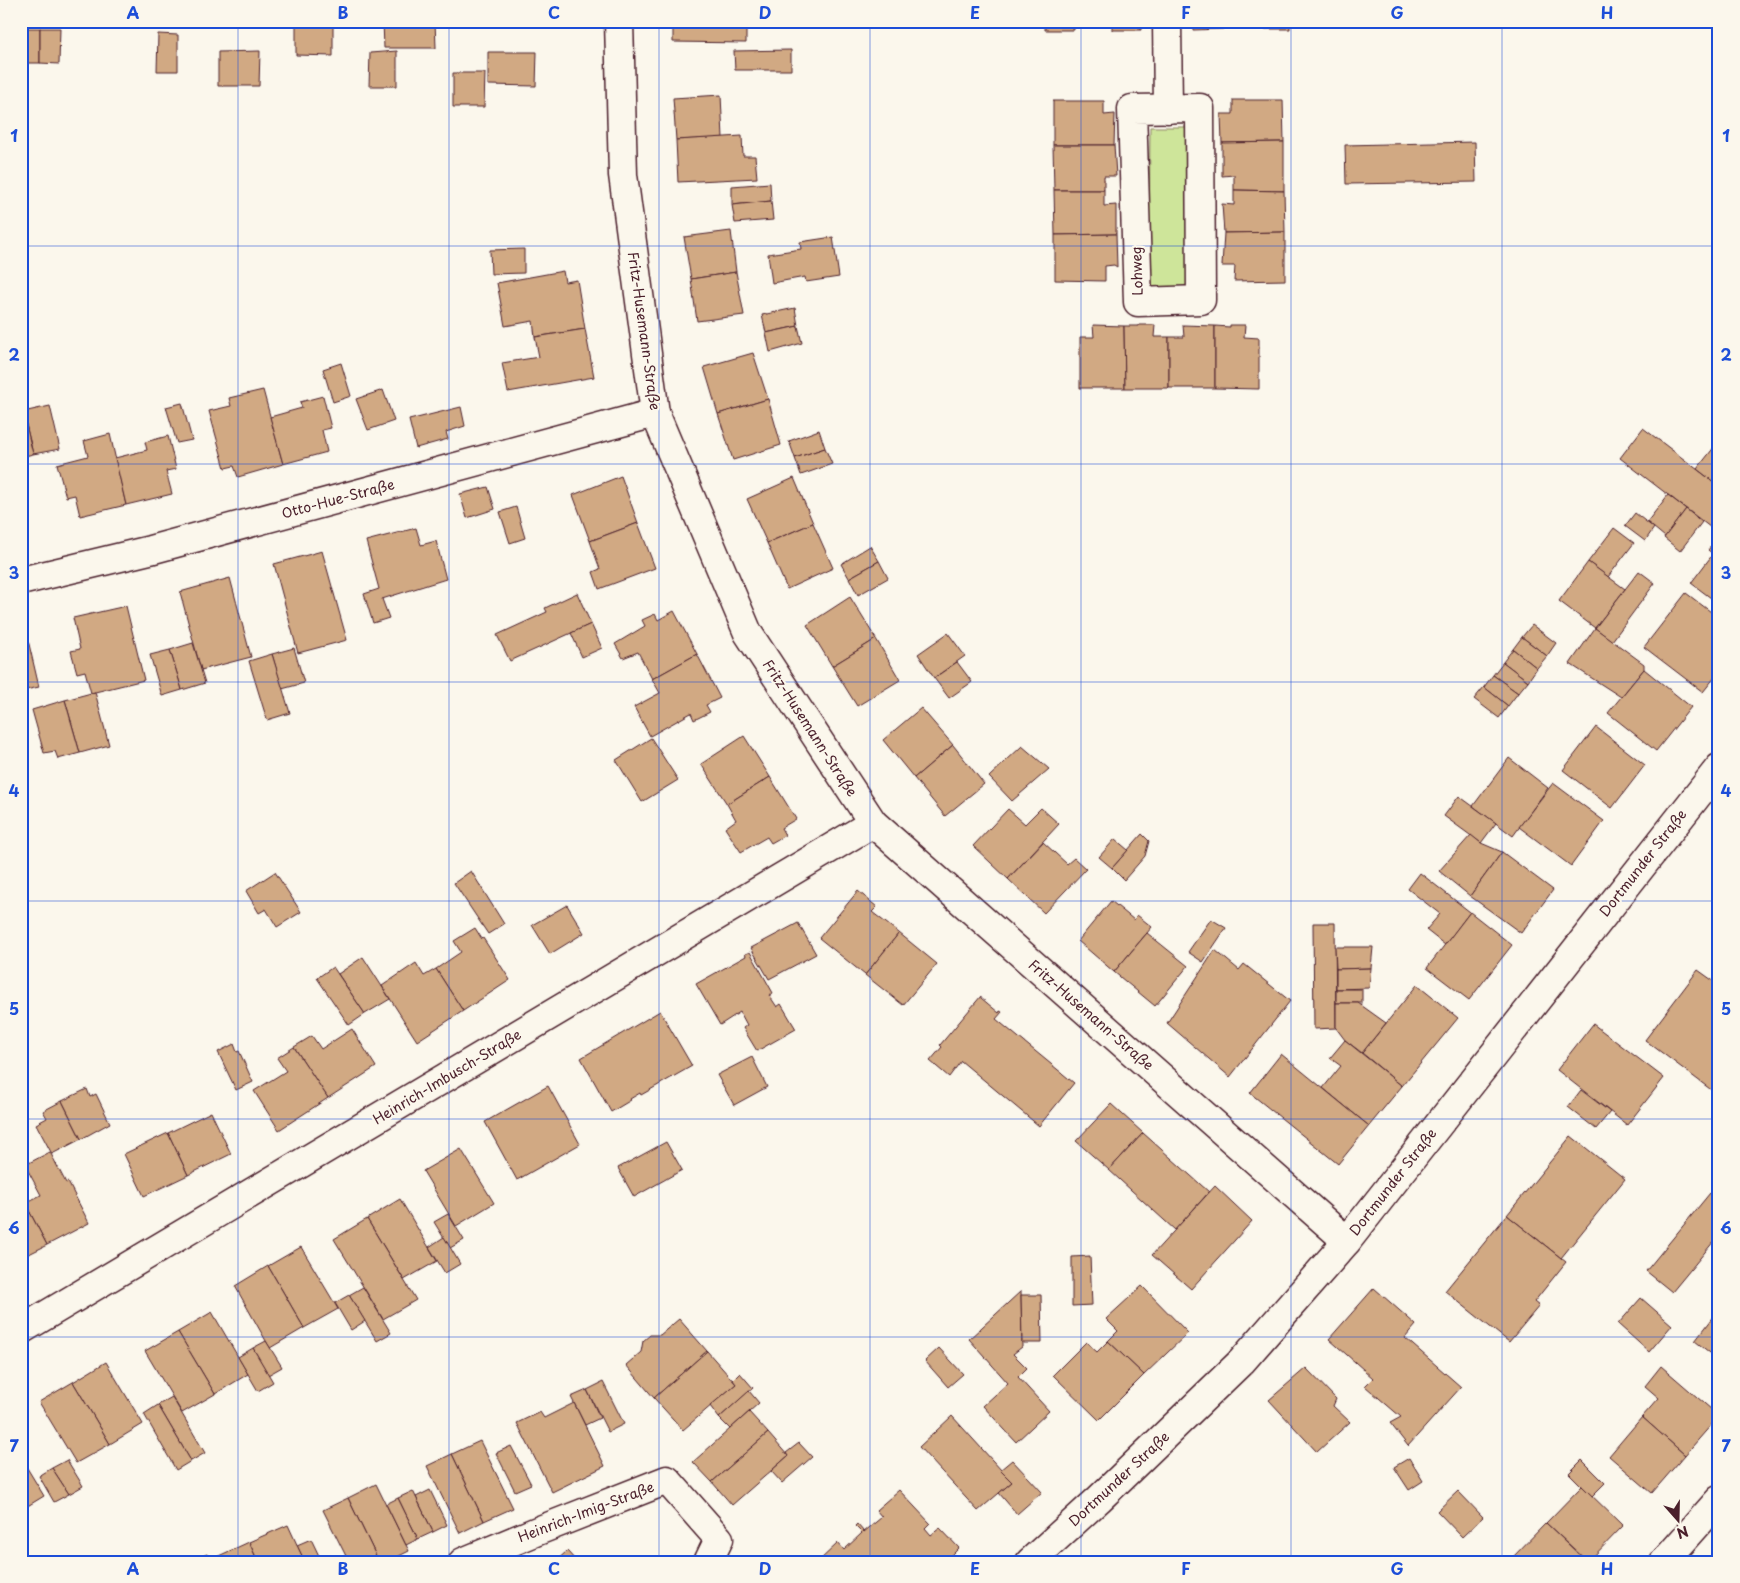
<svg xmlns="http://www.w3.org/2000/svg" width="1740" height="1583" viewBox="0 0 1740 1583" font-family="'Playpen Sans',sans-serif">
  <style>
    .green { fill: #cee59a; stroke: #8c8262 }
    .building { fill: #d1a983; stroke: #4a1f2b }
    .lines { fill: none; stroke-linecap: round; stroke-linejoin: round }
    .street-casing { stroke: #4a1f2b; stroke-width: 31 }
    .secondary-casing { stroke: #4a1f2b; stroke-width: 31 }
    .street { stroke: #fbf7ec; stroke-width: 28 }
    .secondary { stroke: #fbf7ec; stroke-width: 28 }
    .grid { fill: none; stroke: #1d4ed8; stroke-width: 1; stroke-opacity: 0.55 }
    .labels { text-anchor: middle; stroke-width: 4.5; stroke-linejoin: round; paint-order: stroke }
    .street-label { font-size: 14px; fill: #4a1f2b; stroke: #fbf7ec }
    .neatline { fill: none; stroke: #1d4ed8; stroke-width: 2 }
    .grid-label { font-size: 16px; text-anchor: middle; font-weight: bold; fill: #1d4ed8 }
  </style>
  <rect width="100%" height="100%" fill="#fbf7ec"/>
  <filter id="ink" filterUnits="userSpaceOnUse"><feTurbulence type="fractalNoise" baseFrequency=".02" numOctaves="2"/><feDisplacementMap in="SourceGraphic" scale="10" xChannelSelector="R" yChannelSelector="G"/><feConvolveMatrix kernelMatrix="1 2 1 2 8 2 1 2 1" color-interpolation-filters="sRGB"/></filter>
  <g filter="url(#ink)">
    <polygon class="green" points="1150,127 1187,127 1189,289 1149,289"/>
    <g class="building">
      <polygon points="296,21 333,21 333,56 296,55"/>
      <polygon points="383,21 435,21 436,48 384,48"/>
      <polygon points="673,21 746,21 746,43 673,42"/>
      <polygon points="1045,21 1141,21 1141,30 1112,30 1112,23 1074,23 1074,30 1045,30"/>
      <polygon points="1193,21 1290,21 1290,29 1261,29 1261,22 1223,23 1223,29 1193,30"/>
      <polygon points="1556,21 1587,21 1587,25 1556,26"/>
      <rect x="21" y="28" width="19" height="35"/>
      <polygon points="40,28 60,28 59,64 40,63"/>
      <polygon points="158,34 178,35 178,71 157,71"/>
      <polygon points="791,50 791,70 735,70 734,51"/>
      <polygon points="260,51 259,86 218,86 218,52"/>
      <polygon points="397,51 397,86 369,86 370,53"/>
      <polygon points="488,52 537,52 536,86 488,85"/>
      <polygon points="453,73 485,73 484,107 453,107"/>
      <polygon points="721,95 723,138 676,140 673,98"/>
      <polygon points="1233,100 1283,100 1284,142 1222,143 1221,114 1233,114"/>
      <polygon points="1053,101 1104,101 1104,115 1115,114 1114,145 1053,145"/>
      <polygon points="742,136 743,156 755,156 757,178 678,182 676,140"/>
      <polygon points="1284,142 1284,191 1234,190 1234,175 1222,176 1222,143"/>
      <polygon points="1475,142 1476,182 1346,184 1345,145"/>
      <polygon points="1053,145 1114,145 1116,176 1104,176 1104,190 1054,190"/>
      <polygon points="770,183 771,201 732,205 732,186"/>
      <polygon points="1054,190 1104,190 1104,206 1116,205 1116,234 1055,235"/>
      <polygon points="1234,190 1284,191 1285,232 1224,233 1222,204 1234,205"/>
      <polygon points="771,201 773,220 735,223 732,205"/>
      <polygon points="731,231 736,272 691,279 684,237"/>
      <polygon points="1285,232 1285,280 1234,281 1235,266 1222,266 1224,233"/>
      <polygon points="1116,234 1117,267 1114,265 1105,266 1105,281 1055,280 1055,235"/>
      <polygon points="833,237 839,277 806,282 805,277 772,283 768,254 801,249 800,242"/>
      <polygon points="524,249 524,273 491,274 490,250"/>
      <polygon points="563,271 565,282 577,280 585,329 535,337 533,321 505,326 497,283"/>
      <polygon points="736,272 744,315 697,321 691,279"/>
      <polygon points="795,308 798,326 766,333 762,315"/>
      <polygon points="1093,325 1124,326 1125,388 1080,388 1080,337 1094,337"/>
      <polygon points="1139,325 1155,325 1154,337 1169,337 1169,388 1125,388 1124,326 1139,326"/>
      <polygon points="1183,325 1215,326 1215,388 1169,388 1169,337 1184,337"/>
      <polygon points="1230,325 1245,325 1244,337 1259,338 1259,389 1215,388 1215,326 1230,327"/>
      <polygon points="798,326 802,343 770,352 766,333"/>
      <polygon points="585,329 594,377 508,392 502,363 539,357 535,337"/>
      <polygon points="753,353 768,399 718,414 704,367"/>
      <polygon points="341,363 351,396 333,402 323,369"/>
      <polygon points="263,390 283,464 238,477 234,466 225,468 209,411 231,406 229,398"/>
      <polygon points="383,390 394,421 368,430 356,399"/>
      <polygon points="323,396 331,428 322,430 327,452 283,464 270,417 302,408 300,402"/>
      <polygon points="768,399 781,445 733,460 718,414"/>
      <polygon points="182,403 192,440 177,443 166,407"/>
      <polygon points="50,406 60,449 33,454 23,412"/>
      <polygon points="461,407 465,426 446,432 448,439 416,448 409,420"/>
      <polygon points="21,412 23,412 33,454 21,457"/>
      <polygon points="1643,428 1719,486 1719,534 1620,458"/>
      <polygon points="819,430 825,448 795,458 789,441"/>
      <polygon points="110,434 126,505 80,516 75,495 66,497 57,464 88,456 84,441"/>
      <polygon points="168,436 176,469 166,471 172,494 126,505 115,458 147,450 145,442"/>
      <polygon points="1719,441 1719,486 1697,469"/>
      <polygon points="825,448 832,464 801,475 795,458"/>
      <polygon points="621,476 638,523 590,541 573,495"/>
      <polygon points="794,478 813,523 767,543 747,499"/>
      <polygon points="488,487 495,509 467,518 460,494"/>
      <polygon points="1668,495 1686,509 1665,537 1647,522"/>
      <polygon points="516,507 525,538 510,543 500,512"/>
      <polygon points="1686,509 1702,522 1680,551 1664,538"/>
      <polygon points="1635,513 1654,528 1645,541 1625,526"/>
      <polygon points="638,523 655,568 599,589 593,572 600,569 590,541"/>
      <polygon points="813,523 833,568 787,589 767,543"/>
      <polygon points="416,528 421,545 436,541 446,579 382,599 389,618 373,623 364,594 379,589 366,541"/>
      <polygon points="1614,528 1634,543 1608,577 1588,562"/>
      <polygon points="1719,536 1719,604 1691,583 1713,554 1708,550"/>
      <polygon points="870,546 879,561 849,578 841,564"/>
      <polygon points="322,551 347,640 298,653 274,564"/>
      <polygon points="879,561 888,578 858,595 849,578"/>
      <polygon points="1588,562 1625,589 1595,628 1559,601"/>
      <polygon points="1639,571 1655,583 1612,641 1595,628"/>
      <polygon points="230,578 251,657 201,670 180,592"/>
      <polygon points="577,593 591,624 510,661 497,635 547,612 545,608"/>
      <polygon points="1686,593 1719,618 1719,672 1703,692 1644,647"/>
      <polygon points="850,597 876,639 832,666 807,625"/>
      <polygon points="126,606 144,680 91,693 85,671 77,673 71,651 80,649 73,618"/>
      <polygon points="674,611 697,654 652,679 638,652 623,658 615,644 645,626 642,620 655,614 658,620"/>
      <polygon points="591,624 602,648 582,657 571,633"/>
      <polygon points="1532,625 1556,643 1547,656 1522,637"/>
      <polygon points="21,627 25,627 39,687 21,691"/>
      <polygon points="1595,628 1644,664 1644,669 1621,697 1570,664"/>
      <polygon points="948,633 965,656 934,678 918,654"/>
      <polygon points="1522,637 1547,656 1537,668 1513,649"/>
      <polygon points="876,639 900,680 857,706 832,666"/>
      <polygon points="193,643 205,683 182,690 170,650"/>
      <polygon points="294,648 304,683 282,689 272,654"/>
      <polygon points="1513,649 1537,668 1528,681 1503,662"/>
      <polygon points="170,650 182,690 162,696 150,655"/>
      <polygon points="272,654 290,713 267,720 249,661"/>
      <polygon points="697,654 720,698 706,705 710,712 694,720 691,713 650,736 634,707 660,693 652,679"/>
      <polygon points="957,662 972,682 949,698 934,678"/>
      <polygon points="1503,662 1528,681 1518,693 1493,675"/>
      <polygon points="1644,669 1691,707 1656,751 1608,713"/>
      <polygon points="1493,675 1518,693 1508,706 1484,687"/>
      <polygon points="1484,687 1508,706 1499,718 1474,699"/>
      <polygon points="95,692 109,745 80,753 65,700"/>
      <polygon points="65,700 80,753 58,759 55,751 44,753 32,710"/>
      <polygon points="921,708 953,745 914,778 883,740"/>
      <polygon points="1596,727 1645,765 1612,808 1563,770"/>
      <polygon points="744,736 770,777 727,804 701,764"/>
      <polygon points="651,738 678,780 642,802 616,760"/>
      <polygon points="953,745 984,784 945,816 914,778"/>
      <polygon points="1022,746 1049,769 1012,801 989,777"/>
      <polygon points="1509,758 1548,788 1513,836 1473,806"/>
      <polygon points="770,777 796,819 781,828 785,835 771,843 767,837 741,852 725,828 736,820 727,804"/>
      <polygon points="1553,783 1604,821 1571,866 1519,827"/>
      <polygon points="1459,796 1496,823 1481,843 1444,816"/>
      <polygon points="1041,808 1059,824 1008,879 973,846 1008,809 1025,824"/>
      <polygon points="1142,834 1149,841 1145,856 1124,880 1112,868"/>
      <polygon points="1471,835 1481,843 1502,852 1470,896 1439,871"/>
      <polygon points="1115,839 1128,850 1112,868 1099,857"/>
      <polygon points="1043,842 1067,864 1074,858 1086,869 1044,913 1008,879"/>
      <polygon points="1502,852 1553,890 1521,933 1470,896"/>
      <polygon points="471,871 504,924 488,934 454,883"/>
      <polygon points="275,872 301,912 277,927 266,909 259,913 246,891"/>
      <polygon points="1420,873 1470,912 1445,945 1426,930 1440,914 1408,889"/>
      <polygon points="858,891 877,907 872,912 899,933 865,975 819,938"/>
      <polygon points="1111,901 1134,920 1137,915 1152,927 1114,972 1078,941"/>
      <polygon points="567,905 584,933 550,954 532,925"/>
      <polygon points="1470,912 1512,945 1469,1000 1427,968"/>
      <polygon points="1211,919 1226,928 1203,962 1188,952"/>
      <polygon points="798,923 816,954 769,979 751,948"/>
      <polygon points="1313,923 1335,923 1336,1028 1314,1029"/>
      <polygon points="475,928 482,939 483,938 510,980 463,1011 436,969 461,952 454,941"/>
      <polygon points="899,933 937,964 903,1005 865,975"/>
      <polygon points="1147,933 1188,966 1155,1006 1114,972"/>
      <polygon points="1335,947 1373,947 1371,968 1336,969"/>
      <polygon points="1215,950 1239,970 1244,964 1290,1001 1230,1077 1167,1023"/>
      <polygon points="750,952 773,993 769,995 777,1007 781,1004 796,1029 757,1051 743,1028 747,1025 740,1012 720,1025 696,984 746,956 745,954"/>
      <polygon points="363,957 390,999 365,1014 338,974"/>
      <polygon points="416,963 424,976 436,969 463,1011 417,1041 382,986"/>
      <polygon points="333,967 365,1014 349,1025 317,978"/>
      <polygon points="1371,968 1369,988 1336,989 1336,969"/>
      <polygon points="1698,970 1719,985 1719,1086 1714,1092 1645,1040"/>
      <polygon points="1417,985 1458,1018 1402,1086 1362,1053"/>
      <rect x="1336" y="989" width="26" height="14"/>
      <polygon points="981,996 981,998 999,1013 1000,1011 1002,1012 996,1019 1074,1083 1039,1126 961,1061 949,1077 930,1061 942,1047 940,1045"/>
      <polygon points="1336,1003 1358,1003 1386,1023 1362,1053 1345,1040 1336,1028"/>
      <polygon points="660,1011 692,1066 641,1095 640,1093 630,1099 631,1100 611,1112 581,1058"/>
      <polygon points="1593,1024 1664,1078 1627,1125 1557,1070"/>
      <polygon points="352,1029 376,1067 328,1098 294,1047 312,1036 321,1049"/>
      <polygon points="1345,1040 1402,1086 1369,1126 1323,1088 1341,1066 1330,1058"/>
      <polygon points="234,1044 237,1052 239,1051 253,1082 236,1090 218,1052"/>
      <polygon points="294,1047 328,1098 279,1130 254,1091 286,1071 277,1058"/>
      <polygon points="1281,1054 1369,1126 1338,1164 1250,1093"/>
      <polygon points="752,1057 767,1087 734,1105 717,1075"/>
      <polygon points="548,1086 580,1144 517,1180 485,1122"/>
      <polygon points="87,1089 90,1097 96,1094 110,1123 81,1139 62,1101"/>
      <polygon points="1581,1090 1610,1112 1596,1129 1568,1107"/>
      <polygon points="62,1101 81,1139 52,1154 36,1124 47,1118 43,1111"/>
      <polygon points="1111,1104 1143,1133 1109,1170 1076,1141"/>
      <polygon points="211,1112 231,1154 188,1175 168,1133"/>
      <polygon points="168,1133 188,1175 144,1196 124,1154"/>
      <polygon points="1143,1133 1209,1192 1175,1230 1109,1170"/>
      <polygon points="1571,1136 1625,1179 1561,1258 1507,1215"/>
      <polygon points="666,1142 682,1170 634,1197 618,1168"/>
      <polygon points="461,1149 494,1203 456,1226 423,1171"/>
      <polygon points="50,1152 66,1183 68,1182 89,1223 47,1245 25,1203 41,1195 25,1165"/>
      <polygon points="1215,1186 1252,1221 1191,1289 1152,1255"/>
      <polygon points="1710,1193 1719,1200 1719,1235 1672,1292 1646,1271"/>
      <polygon points="400,1199 437,1261 404,1280 367,1219"/>
      <polygon points="25,1203 47,1245 21,1258 21,1205"/>
      <polygon points="448,1214 464,1240 450,1248 434,1222"/>
      <polygon points="1507,1215 1566,1262 1534,1302 1539,1306 1509,1342 1445,1291"/>
      <polygon points="367,1219 416,1300 383,1319 334,1239"/>
      <polygon points="444,1237 460,1264 445,1273 429,1247"/>
      <polygon points="301,1247 338,1309 304,1328 268,1266"/>
      <polygon points="1090,1256 1092,1305 1072,1306 1072,1257"/>
      <polygon points="268,1266 304,1328 270,1348 235,1286"/>
      <polygon points="1142,1286 1188,1333 1144,1375 1108,1341 1118,1331 1106,1319"/>
      <polygon points="363,1287 391,1333 377,1341 349,1295"/>
      <polygon points="1374,1288 1416,1325 1405,1338 1461,1387 1408,1446 1390,1423 1401,1417 1365,1386 1373,1378 1329,1339"/>
      <polygon points="1021,1291 1022,1347 1013,1354 1027,1368 1018,1377 1049,1411 1016,1442 983,1406 1008,1383 969,1339"/>
      <polygon points="349,1295 365,1321 351,1330 335,1303"/>
      <polygon points="1021,1295 1041,1295 1042,1343 1022,1343"/>
      <polygon points="1641,1298 1672,1325 1649,1352 1618,1324"/>
      <polygon points="1719,1310 1719,1360 1695,1341"/>
      <polygon points="212,1312 248,1374 215,1394 178,1332"/>
      <polygon points="679,1319 707,1351 654,1398 626,1365 641,1352 643,1341 650,1335 660,1335"/>
      <polygon points="178,1332 215,1394 182,1413 145,1351"/>
      <polygon points="266,1341 282,1367 268,1375 253,1348"/>
      <polygon points="1108,1341 1144,1375 1099,1420 1053,1375 1086,1342 1097,1352"/>
      <polygon points="253,1348 273,1382 258,1391 238,1357"/>
      <polygon points="939,1348 963,1374 948,1387 925,1361"/>
      <polygon points="707,1351 736,1384 683,1430 654,1398"/>
      <polygon points="106,1362 143,1424 110,1444 73,1382"/>
      <polygon points="1661,1366 1719,1416 1685,1455 1642,1417 1659,1398 1645,1386"/>
      <polygon points="1306,1368 1336,1399 1333,1406 1350,1422 1317,1452 1269,1400"/>
      <polygon points="740,1373 753,1388 719,1418 710,1406 736,1384 733,1380"/>
      <polygon points="73,1382 110,1444 76,1463 39,1402"/>
      <polygon points="603,1382 624,1424 608,1432 587,1390"/>
      <polygon points="587,1390 600,1418 585,1425 571,1397"/>
      <polygon points="749,1391 759,1403 730,1429 719,1418"/>
      <polygon points="172,1397 205,1453 191,1461 158,1405"/>
      <polygon points="574,1403 605,1466 552,1492 517,1423 540,1412 544,1418"/>
      <polygon points="158,1405 191,1461 176,1470 144,1414"/>
      <polygon points="749,1412 768,1433 712,1482 693,1462"/>
      <polygon points="952,1416 1012,1482 978,1511 919,1447"/>
      <polygon points="1642,1417 1685,1455 1652,1493 1609,1456"/>
      <polygon points="768,1433 788,1456 732,1505 712,1482"/>
      <polygon points="480,1441 513,1508 484,1521 452,1454"/>
      <polygon points="799,1443 812,1457 782,1483 771,1471 788,1456 786,1453"/>
      <polygon points="511,1446 531,1484 515,1491 496,1453"/>
      <polygon points="452,1454 484,1521 460,1533 427,1466"/>
      <polygon points="21,1458 44,1496 21,1510"/>
      <polygon points="1409,1458 1423,1481 1409,1490 1394,1467"/>
      <polygon points="67,1460 83,1486 69,1494 52,1468"/>
      <polygon points="1012,1460 1042,1492 1017,1514 999,1493 1012,1482 1000,1470"/>
      <polygon points="1582,1460 1605,1483 1592,1496 1569,1473"/>
      <polygon points="52,1468 69,1494 54,1502 39,1476"/>
      <polygon points="376,1484 409,1551 387,1562 379,1562 348,1498"/>
      <polygon points="1582,1486 1623,1526 1588,1562 1546,1523"/>
      <polygon points="430,1490 447,1525 433,1532 416,1497"/>
      <polygon points="899,1490 930,1523 925,1528 931,1535 940,1528 959,1548 945,1562 819,1561 838,1543 844,1550 862,1533 855,1526 857,1524 864,1532 882,1517 876,1510"/>
      <polygon points="413,1491 433,1532 418,1539 398,1498"/>
      <polygon points="1458,1491 1483,1517 1462,1537 1437,1511"/>
      <polygon points="348,1498 379,1562 349,1562 323,1510"/>
      <polygon points="398,1498 418,1539 406,1545 386,1504"/>
      <polygon points="1546,1523 1587,1562 1513,1562 1511,1559"/>
      <polygon points="288,1525 305,1562 258,1562 249,1542"/>
      <polygon points="311,1539 322,1562 305,1562 297,1545"/>
      <polygon points="249,1542 258,1562 211,1562 210,1560"/>
      <polygon points="567,1551 577,1562 555,1562"/>
      <polygon points="207,1554 211,1562 191,1562 191,1561"/>
    </g>
    <g class="lines">
      <defs>
        <g id="street">
          <polyline points="619,21 623,175 655,413 748,633 873,823 1347,1241"/>
          <polyline points="1167,21 1168,109"/>
          <polygon points="1200,108 1201,300 1138,302 1132,109"/>
          <polyline points="21,581 150,550 655,413"/>
          <polyline points="21,1330 873,823"/>
          <polyline points="463,1562 535,1532 667,1480 719,1539 708,1562"/>
          <polyline points="1664,1562 1719,1500"/>
        </g>
        <polyline id="secondary" points="1030,1562 1099,1499 1242,1361 1347,1241 1719,768"/>
      </defs>
      <use href="#street" class="street-casing"/>
      <use href="#secondary" class="secondary-casing"/>
      <use href="#street" class="street"/>
      <use href="#secondary" class="secondary"/>
    </g>
  </g>
  <path class="grid" d="M238,21V1562M449,21V1562M659,21V1562M870,21V1562M1081,21V1562M1291,21V1562M1502,21V1562M21,246H1719M21,464H1719M21,682H1719M21,901H1719M21,1119H1719M21,1337H1719"/>
  <g class="labels">
    <g class="street-label">
      <text transform="translate(1137 271) rotate(-92)" y="5">Lohweg</text>
      <text transform="translate(644 331) rotate(82)" y="5">Fritz-Husemann-Straße</text>
      <text transform="translate(338 499) rotate(-15)" y="5">Otto-Hue-Straße</text>
      <text transform="translate(810 728) rotate(57)" y="5">Fritz-Husemann-Straße</text>
      <text transform="translate(1643 863) rotate(-52)" y="5">Dortmunder Straße</text>
      <text transform="translate(1091 1015) rotate(41)" y="5">Fritz-Husemann-Straße</text>
      <text transform="translate(447 1077) rotate(-31)" y="5">Heinrich-Imbusch-Straße</text>
      <text transform="translate(1393 1182) rotate(-52)" y="5">Dortmunder Straße</text>
      <text transform="translate(1119 1479) rotate(-43)" y="5">Dortmunder Straße</text>
      <text transform="translate(586 1512) rotate(-21)" y="5">Heinrich-Imig-Straße</text>
    </g>
  </g>
  <rect width="1740" height="1583" fill="none" stroke="#fbf7ec" stroke-width="55"/>
  <g transform="translate(1678 1520) rotate(160)" stroke="#fbf7ec" stroke-width="4" paint-order="stroke">
  <path d="M0-4L9 19L0 12L-9 19Z" fill="#4a1f2b"/>
  <text y="-8" font-size="14" font-weight="bold" text-anchor="middle" fill="#4a1f2b">N</text>
  </g>
  <rect x="28" y="28" width="1684" height="1528" class="neatline"/>
  <g class="grid-label">
    <text x="133" y="19">A</text>
    <text x="343" y="19">B</text>
    <text x="554" y="19">C</text>
    <text x="765" y="19">D</text>
    <text x="975" y="19">E</text>
    <text x="1186" y="19">F</text>
    <text x="1397" y="19">G</text>
    <text x="1607" y="19">H</text>
    <text x="14" y="142">1</text>
    <text x="1726" y="142">1</text>
    <text x="14" y="361">2</text>
    <text x="1726" y="361">2</text>
    <text x="14" y="579">3</text>
    <text x="1726" y="579">3</text>
    <text x="14" y="797">4</text>
    <text x="1726" y="797">4</text>
    <text x="14" y="1015">5</text>
    <text x="1726" y="1015">5</text>
    <text x="14" y="1234">6</text>
    <text x="1726" y="1234">6</text>
    <text x="14" y="1452">7</text>
    <text x="1726" y="1452">7</text>
    <text x="133" y="1575">A</text>
    <text x="343" y="1575">B</text>
    <text x="554" y="1575">C</text>
    <text x="765" y="1575">D</text>
    <text x="975" y="1575">E</text>
    <text x="1186" y="1575">F</text>
    <text x="1397" y="1575">G</text>
    <text x="1607" y="1575">H</text>
  </g>
</svg>
